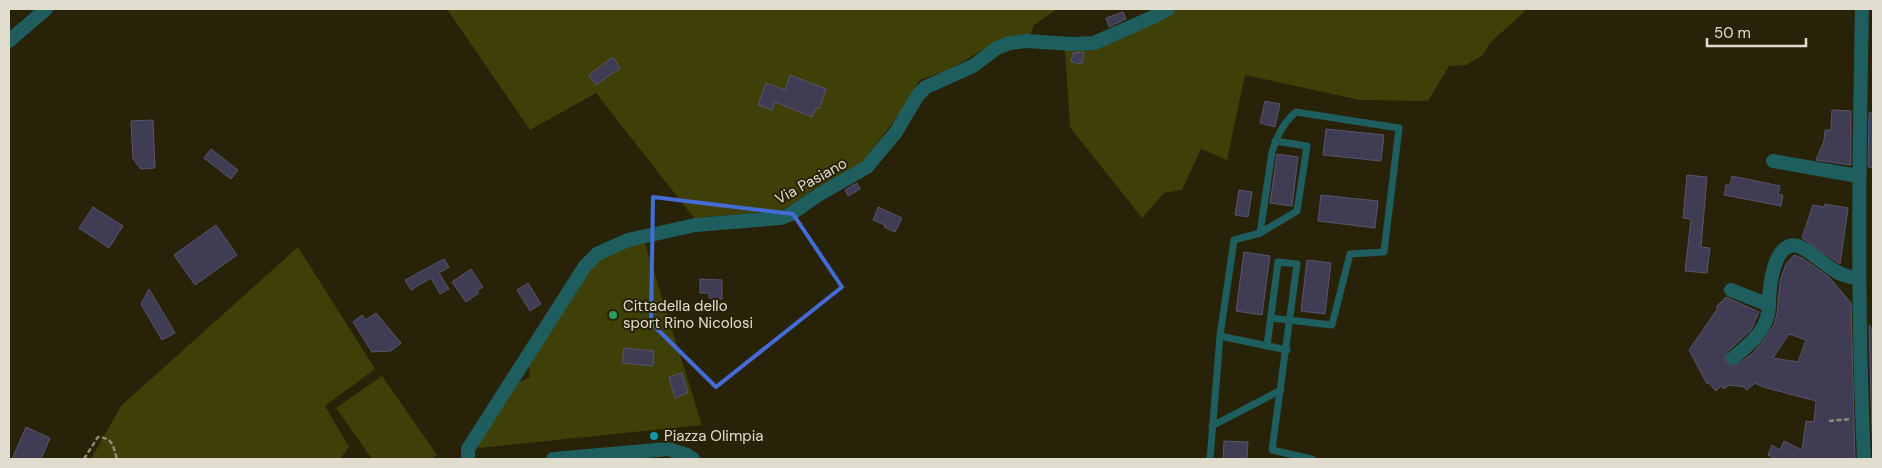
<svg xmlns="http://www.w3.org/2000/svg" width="1882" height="468" viewBox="0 0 1882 468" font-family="'DM Sans',sans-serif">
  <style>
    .green { fill: #3f4008 }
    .building { fill: #403c54; stroke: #58546d; fill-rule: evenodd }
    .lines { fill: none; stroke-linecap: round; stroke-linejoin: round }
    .path { stroke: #8c8975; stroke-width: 2.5; stroke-dasharray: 5 2.5; stroke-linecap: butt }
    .service { stroke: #1e5e5e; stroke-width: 7 }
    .minor { stroke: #1e5e5e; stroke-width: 14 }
    .tertiary { stroke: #1e5e5e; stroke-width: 14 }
    .marked { fill: none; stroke: #446bd6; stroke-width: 4; stroke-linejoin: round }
    .leisure-dot { fill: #2e9e5b; stroke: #272208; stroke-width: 2 }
    .culture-dot { fill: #0f9aa8; stroke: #272208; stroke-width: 2 }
    .labels { text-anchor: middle; stroke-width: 4; stroke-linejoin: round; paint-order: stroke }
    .street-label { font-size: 15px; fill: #e0ddce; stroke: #272208 }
    .poi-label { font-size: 15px; fill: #e0ddce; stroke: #272208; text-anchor: start }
  </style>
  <rect width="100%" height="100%" fill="#272208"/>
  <g class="green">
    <polygon points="447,9 1057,9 1034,25 1030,35 1003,38 950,69 920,80 900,113 866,158 860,164 807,193 791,206 778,211 694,218 596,93 530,130"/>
    <polygon points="1174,9 1525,9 1524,12 1490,43 1483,55 1466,65 1449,66 1428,101 1360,100 1245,75 1227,160 1201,149 1182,190 1164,193 1142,218 1070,127 1065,48"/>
    <polygon points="644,240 702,425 478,448 482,432 515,384 530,377 528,359 591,264"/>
    <polygon points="298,247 375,369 325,406 349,447 340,459 91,459 121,406"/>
    <polygon points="382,376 437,455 432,459 372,459 336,408"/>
  </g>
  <g class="building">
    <polygon points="1123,12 1126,19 1109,27 1106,18"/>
    <polygon points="1084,52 1082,64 1071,62 1073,53"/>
    <polygon points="613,57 620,68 596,85 589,75"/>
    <polygon points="790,75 826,89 819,109 816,108 812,117 775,102 772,110 758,105 766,83 785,90"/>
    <polygon points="1265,101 1280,104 1275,127 1260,123"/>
    <polygon points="1832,110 1851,111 1851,165 1816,160 1824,141 1825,130 1831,130"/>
    <polygon points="1869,113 1873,113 1873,168 1868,167"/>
    <polygon points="153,120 155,168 141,169 133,159 131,121"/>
    <polygon points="1326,129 1384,135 1381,161 1323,155"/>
    <polygon points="211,149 238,170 231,179 204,158"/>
    <polygon points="1277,154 1298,157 1292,206 1270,203"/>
    <polygon points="1687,175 1707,177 1701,247 1710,248 1707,273 1685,271 1691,219 1683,218"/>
    <polygon points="1732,176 1780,186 1778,194 1783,195 1781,206 1724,195 1726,185 1730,185"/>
    <polygon points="857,183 860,189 848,196 845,190"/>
    <polygon points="1239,190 1252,192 1248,217 1235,215"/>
    <polygon points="1321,195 1378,201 1375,228 1318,221"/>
    <polygon points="1825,204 1848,208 1840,264 1802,238 1813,205 1824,207"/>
    <polygon points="93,207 123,226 109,248 79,228"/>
    <polygon points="878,207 902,218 895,232 884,227 885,225 873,220"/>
    <polygon points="216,225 237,255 195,285 174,255"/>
    <polygon points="1244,252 1270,256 1262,315 1236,311"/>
    <path d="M1794,255L1802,258L1828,276L1851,303L1855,459H1776L1768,455L1772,445L1780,450L1784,441L1802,450L1806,421L1814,422L1816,401L1763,387L1755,383L1747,390L1744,387L1729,385L1724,389L1721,386L1716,391L1708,382L1707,384L1689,350L1718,308L1716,307L1726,297L1759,312L1751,330L1727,352L1725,360L1730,366H1735L1752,354L1764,340L1774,325L1777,314L1780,281L1786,264ZM1789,334L1806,340L1798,362L1773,358Z"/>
    <polygon points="444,259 449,267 439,273 449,289 440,294 431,278 411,290 405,280"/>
    <polygon points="1307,260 1331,263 1325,314 1301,311"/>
    <polygon points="471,269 483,287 477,291 479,293 466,302 452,282"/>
    <polygon points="700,279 722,280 722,299 709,298 709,293 700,293"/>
    <polygon points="528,283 541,304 530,311 517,290"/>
    <polygon points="149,289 175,333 162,340 141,304"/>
    <polygon points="376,313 401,343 391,351 372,352 353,322 362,315 366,320"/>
    <polygon points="1869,325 1873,331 1873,459 1871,402"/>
    <polygon points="624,348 654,351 653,366 622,363"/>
    <polygon points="682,373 688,393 675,398 669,377"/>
    <polygon points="26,427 50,438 41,459 12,459"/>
    <polygon points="1224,441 1248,442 1247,459 1223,459"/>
  </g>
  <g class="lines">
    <g class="path">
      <polyline points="1829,421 1851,419"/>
      <path d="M84,459L98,437C113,438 113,446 117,459"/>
    </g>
    <g class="service">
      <polyline points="1260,233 1297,211 1307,146 1275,141"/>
      <polyline points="1220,336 1287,350"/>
      <polyline points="1267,346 1278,262 1297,264 1272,450 1312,459"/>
      <polyline points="1212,426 1281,390"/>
      <path d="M1210,459L1220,336L1234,240L1260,233L1272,152C1277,136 1283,123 1296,112L1399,128L1384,252L1350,254L1332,325L1271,318"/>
    </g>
    <g class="minor">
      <polyline points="1773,161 1858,176"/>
      <path d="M1731,290L1769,305C1769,290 1773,239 1798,246C1808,249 1826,266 1837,272C1844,276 1852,277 1859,279"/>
      <path d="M1733,358C1750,344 1769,329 1769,305"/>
      <polyline points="468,459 468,449 585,266 597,254 628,240 695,225 781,218 791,214 815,197 867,167 896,132 918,95 926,87 973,66 997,48 1010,43 1026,41 1072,44 1094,43 1151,18 1168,9"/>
      <polyline points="553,459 668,449 687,455 693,459"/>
    </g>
    <g class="tertiary">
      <path d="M1862,9C1859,159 1857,309 1864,459"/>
      <polyline points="9,41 46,9"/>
    </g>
  </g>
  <path class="marked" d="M653,197L793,214L842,287L716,387L651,323Z"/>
  <circle class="leisure-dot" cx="613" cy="315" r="5"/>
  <circle class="culture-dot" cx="654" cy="436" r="5"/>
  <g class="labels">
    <g class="street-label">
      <text transform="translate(811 181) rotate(-29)" y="5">Via Pasiano</text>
    </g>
    <g class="poi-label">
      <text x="623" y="311">Cittadella dello<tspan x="623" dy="17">sport Rino Nicolosi</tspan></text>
      <text x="664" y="441">Piazza Olimpia</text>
    </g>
  </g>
  <rect width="1882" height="468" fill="none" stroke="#e0ddce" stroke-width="20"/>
  <path d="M1707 38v8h99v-8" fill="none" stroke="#e0ddce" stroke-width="2.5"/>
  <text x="1714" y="38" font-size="15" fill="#e0ddce" stroke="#272208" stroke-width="4" paint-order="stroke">50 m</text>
</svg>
